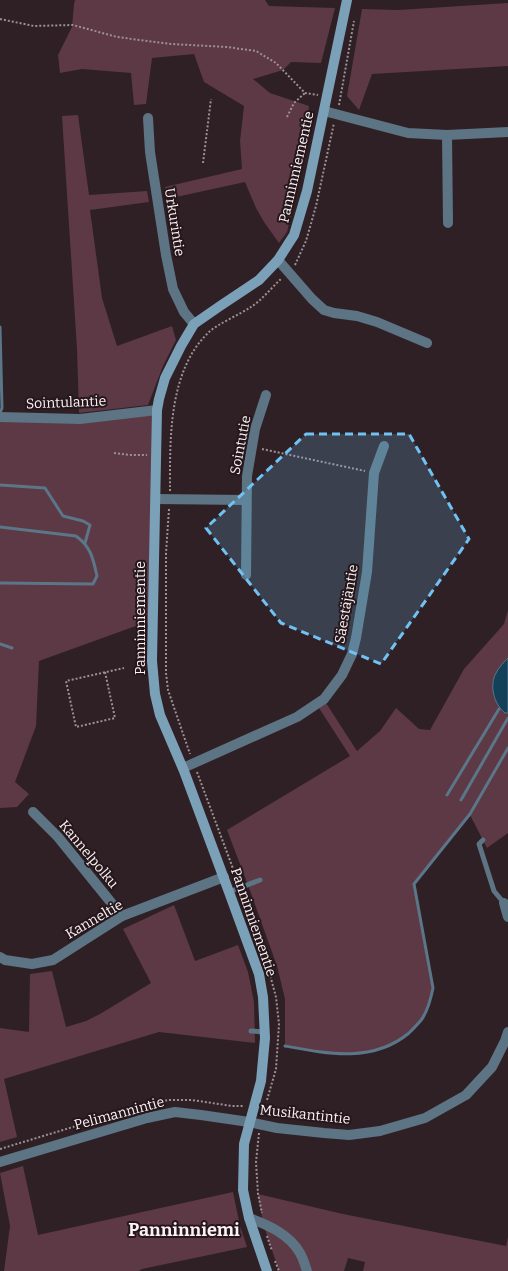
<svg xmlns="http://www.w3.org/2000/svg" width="508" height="1271" viewBox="0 0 508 1271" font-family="Bitter,serif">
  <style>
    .green { fill: #5c3944 }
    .water { fill: #14415a; stroke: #5a7688 }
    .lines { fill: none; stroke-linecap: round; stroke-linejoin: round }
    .stream { stroke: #5a7688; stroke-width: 3 }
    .path { stroke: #9d9194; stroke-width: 2; stroke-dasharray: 2 2; stroke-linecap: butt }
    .lane { stroke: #5c7483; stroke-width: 5 }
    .street { stroke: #5c7483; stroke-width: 10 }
    .secondary { stroke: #7ba1b9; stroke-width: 10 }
    .marked { fill: #70c2f4; fill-opacity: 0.2; stroke: #70c2f4; stroke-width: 3; stroke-dasharray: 8 5; stroke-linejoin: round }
    .labels { text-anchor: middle; stroke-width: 4; stroke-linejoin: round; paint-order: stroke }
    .street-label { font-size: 14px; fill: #fcf2f4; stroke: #25171b }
    .district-label { font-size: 18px; font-weight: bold; fill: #fcf2f4; stroke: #25171b }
  </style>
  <rect width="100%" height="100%" fill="#2f2025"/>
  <g class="green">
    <polygon points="75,0 265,0 269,6 335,8 321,63 291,62 283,70 253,79 270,93 309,106 303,165 287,232 279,243 264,222 256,208 245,182 167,199 165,187 242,169 240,141 244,106 204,82 194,54 152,58 146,104 134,105 131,73 82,69 60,73 58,55 72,27 74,4"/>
    <polygon points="508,3 508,66 372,74 359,110 347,96 362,9 398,10"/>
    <polygon points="78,115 89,195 147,191 149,202 90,210 102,298 117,346 172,326 176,340 163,366 148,405 79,413 77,349 62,116"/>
    <polygon points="157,410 153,622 133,627 39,661 36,726 15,782 29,794 17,807 0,808 0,417 80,419"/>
    <path d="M508,610V833L487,848L470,815L414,884L433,988C431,998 428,1010 422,1019C418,1024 413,1029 409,1033C373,1063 328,1054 285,1046V999L277,966L248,885L227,830L350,756L319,708L326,703L357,751L380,731L396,708L419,729L430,730L464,669L504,624Z"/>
    <polygon points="174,905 195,961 238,945 248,972 254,1002 255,1043 159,1032 4,1079 17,1137 0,1142 0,1028 29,1032 30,974 52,971 66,1027 86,1021 100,1014 151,983 123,929"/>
    <polygon points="23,1166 38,1235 233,1192 240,1226 247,1247 142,1269 139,1271 4,1271 10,1226 0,1173"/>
    <polygon points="258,1194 343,1214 506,1246 508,1237 508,1271 363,1271 365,1262 348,1258 344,1271 279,1271 263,1223"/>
  </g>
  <path class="water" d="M508,658V713H505C494,704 489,686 496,673C499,667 504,662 508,658Z"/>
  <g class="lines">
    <g class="stream">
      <polyline points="0,327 2,408 0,413"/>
      <polyline points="0,485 45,488 63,516 83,521 90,525 85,543"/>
      <path d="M0,527L76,536C91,547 93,558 97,576L93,584L0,583"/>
      <polyline points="0,644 12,648"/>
      <polyline points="447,795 499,709"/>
      <polyline points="461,800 508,718"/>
      <path d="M285,1046C328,1054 373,1063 409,1033C413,1029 418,1024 422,1019C428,1010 431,998 433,988L414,884L470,814L508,748"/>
    </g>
    <g class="path">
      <polyline points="0,19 34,26 73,25 117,37 171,44 227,47 256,51 276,63 305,93 318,95"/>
      <polyline points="339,105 354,21"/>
      <polyline points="287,117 294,103 305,93"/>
      <polyline points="203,163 211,99"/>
      <polyline points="295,265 306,241 316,206 334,123"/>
      <polyline points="262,449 365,471"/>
      <polyline points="114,453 131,455 147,455"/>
      <path d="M170,491C170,439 168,371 209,332C219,323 239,315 251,307C262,300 272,287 282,278"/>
      <polyline points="169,509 166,553 166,673 168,690 190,754"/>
      <polyline points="105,672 115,718 76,727 66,681 124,668"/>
      <polyline points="197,772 238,882"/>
      <polyline points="242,893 264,953 276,997 279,1024 276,1069 267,1100"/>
      <polyline points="259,1133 256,1162 258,1194 262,1213"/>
      <polyline points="0,1149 73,1127 168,1100 192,1100 232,1106 244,1106"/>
      <polyline points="267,1236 272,1251"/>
      <polyline points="275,1261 279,1271"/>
    </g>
    <g class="lane">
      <polyline points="483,840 479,844 494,891 504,903"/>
      <polyline points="229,892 260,880"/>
      <polyline points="251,1031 265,1032"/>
    </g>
    <g class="street">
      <polyline points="324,111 408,133 447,135 508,132"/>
      <polyline points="148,118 150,152 166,255 173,289 184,312 194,324"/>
      <polyline points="447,135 448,223"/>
      <polyline points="278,260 312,299 324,310 334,313 357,316 377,322 427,343"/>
      <polyline points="0,417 80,419 157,410"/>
      <polyline points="156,499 246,500"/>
      <polyline points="246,575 247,476 255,429 266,395"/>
      <polyline points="183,768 297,717 324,699 342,675 352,654 356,638 367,572 374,473 384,446"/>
      <polyline points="33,812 58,837 122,916"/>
      <polyline points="504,903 508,917"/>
      <polyline points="0,957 5,960 32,964 53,960 122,916 224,877"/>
      <polyline points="0,1162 147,1118 175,1112 201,1115 249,1122 277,1128 324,1133 349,1135 380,1131 425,1118 466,1095 492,1067 505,1041 508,1032"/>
      <path d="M249,1218C268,1225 289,1234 300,1253C303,1258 305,1265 307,1271"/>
    </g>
    <polyline class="secondary" points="267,1271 249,1218 243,1190 244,1144 261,1081 265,1038 263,997 259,974 229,892 184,771 160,715 155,694 152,661 157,410 159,399 165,378 181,346 194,324 220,306 259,280 278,260 294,235 307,191 347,0"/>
  </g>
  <path class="marked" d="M306,434H409L469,539L381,664L281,623L206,528Z"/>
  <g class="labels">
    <g class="street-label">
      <text transform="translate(296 167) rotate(-77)" y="5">Panninniementie</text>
      <text transform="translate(175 222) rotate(81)" y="5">Urkurintie</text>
      <text transform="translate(66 402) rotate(-2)" y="5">Sointulantie</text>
      <text transform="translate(240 445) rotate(-79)" y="5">Sointutie</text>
      <text transform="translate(346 604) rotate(-80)" y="5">Säestäjäntie</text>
      <text transform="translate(140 618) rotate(-90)" y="5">Panninniementie</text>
      <text transform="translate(89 854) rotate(50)" y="5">Kannelpolku</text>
      <text transform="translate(94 919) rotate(-30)" y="5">Kanneltie</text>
      <text transform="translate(254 922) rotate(71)" y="5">Panninniementie</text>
      <text transform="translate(119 1113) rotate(-15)" y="5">Pelimannintie</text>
      <text transform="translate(305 1114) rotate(6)" y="5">Musikantintie</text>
    </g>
    <g class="district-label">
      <text x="184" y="1236">Panninniemi</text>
    </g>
  </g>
</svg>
